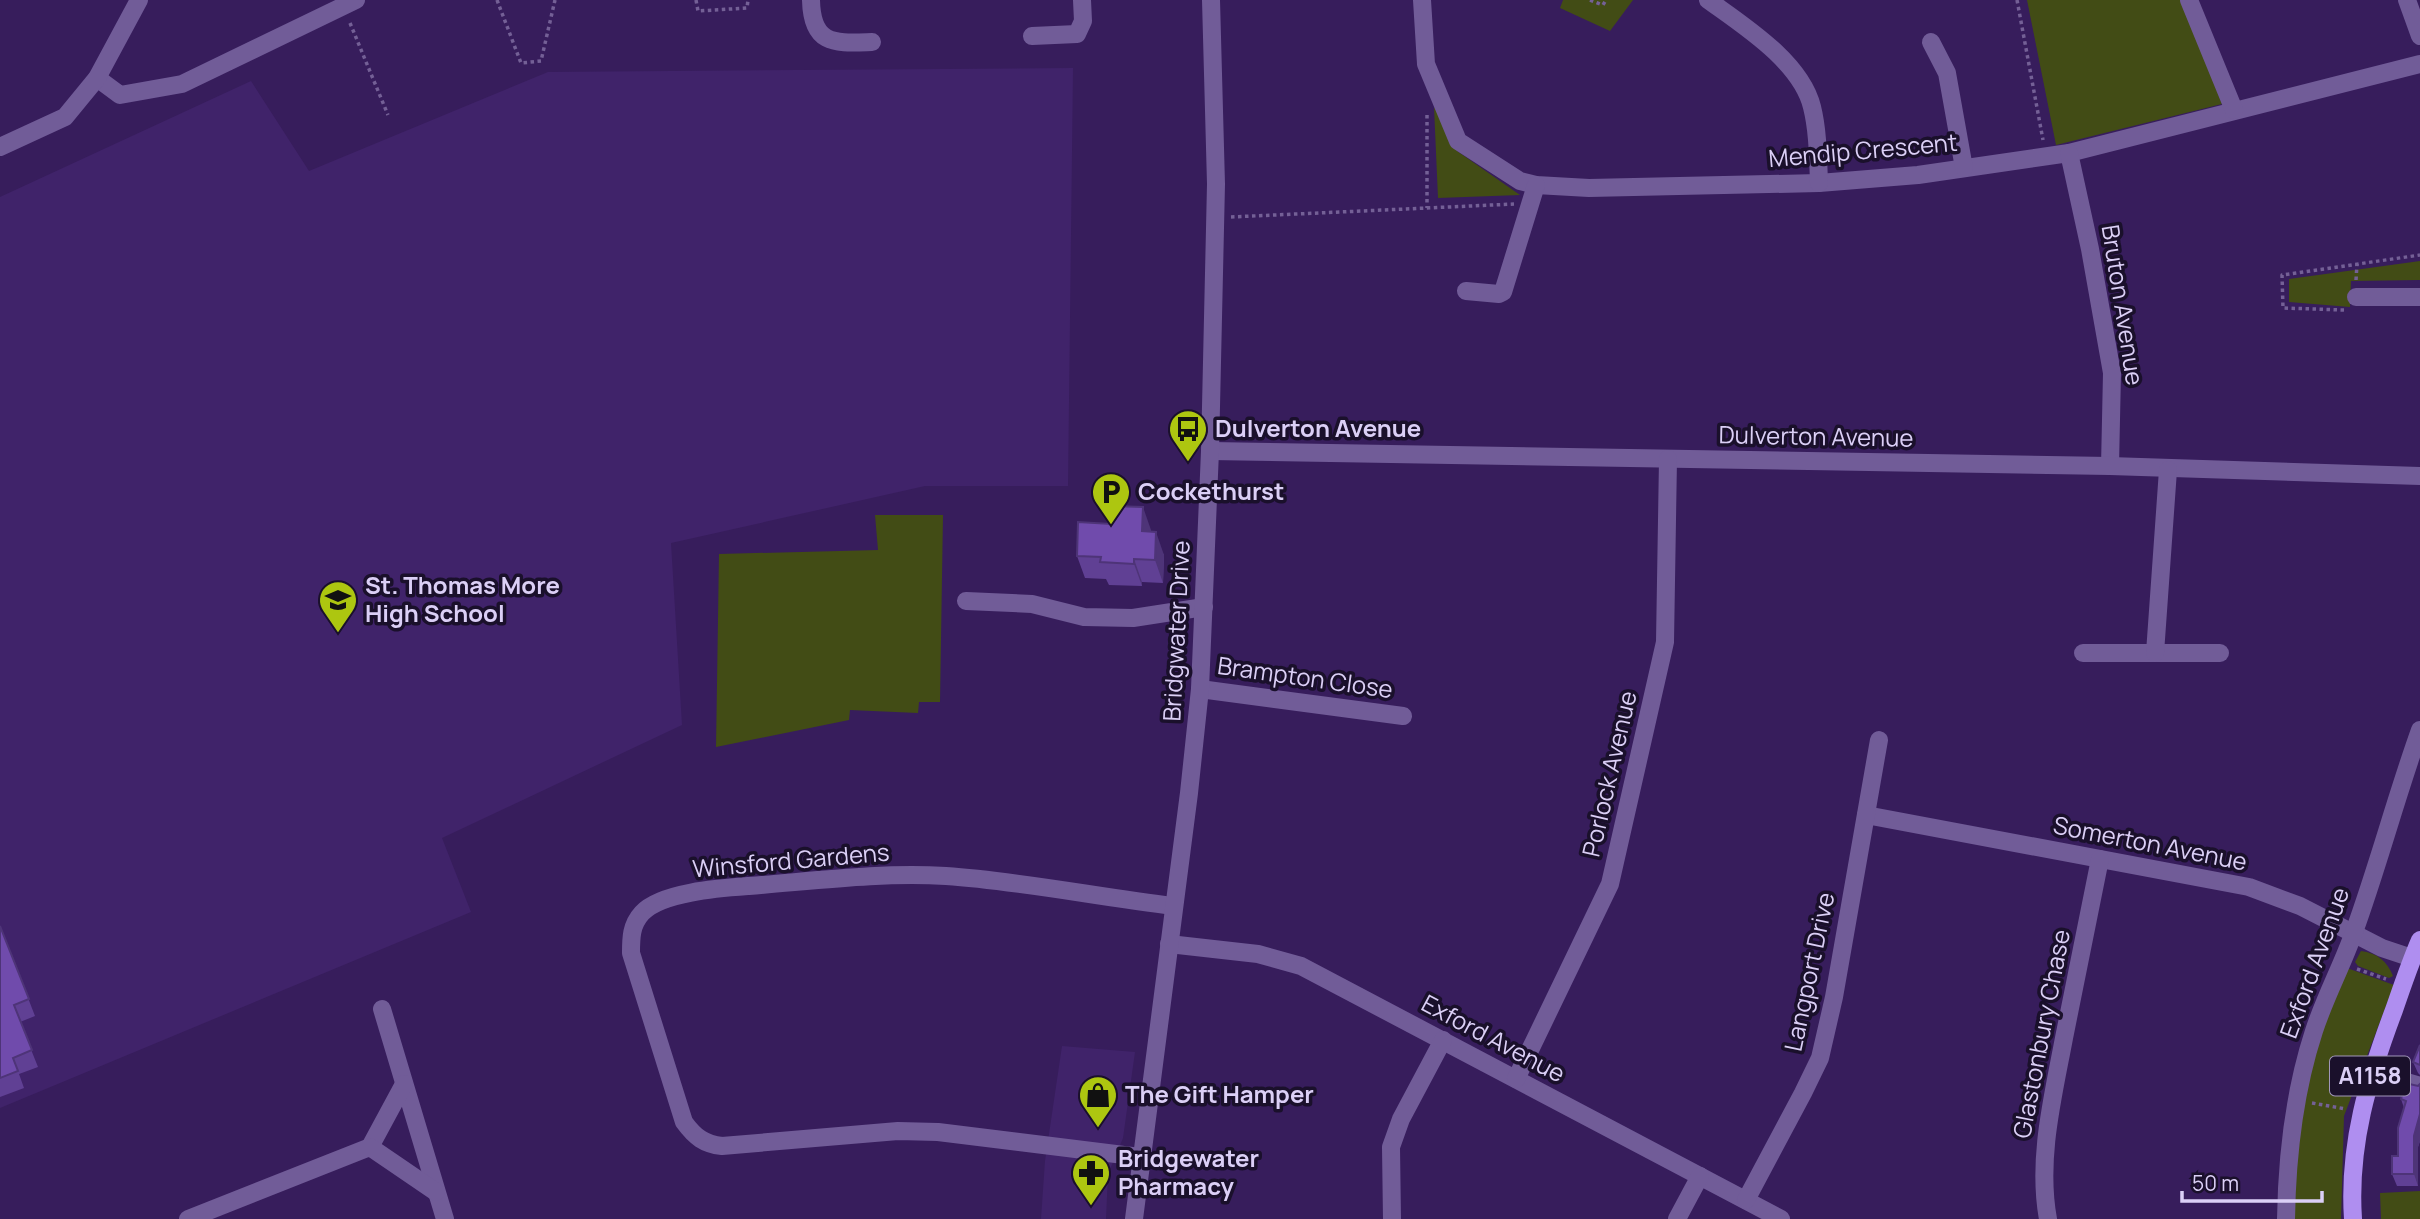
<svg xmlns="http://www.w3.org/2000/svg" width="2420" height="1219" viewBox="0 0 2420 1219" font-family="Manrope,sans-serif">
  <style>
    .built { fill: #40236a }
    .green { fill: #424c15 }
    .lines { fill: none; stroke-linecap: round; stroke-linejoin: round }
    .path { stroke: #746096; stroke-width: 3.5; stroke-dasharray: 3.5 3.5; stroke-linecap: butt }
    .minor { stroke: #715c98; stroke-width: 18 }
    .major { stroke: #af8ef0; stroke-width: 18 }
    .wall { fill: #604094 }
    .shaded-wall { fill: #4e3478 }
    .building { fill: #704bac; stroke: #4e3478; stroke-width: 2 }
    .labels { text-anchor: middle; stroke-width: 7; stroke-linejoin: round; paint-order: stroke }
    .shield { fill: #1a102b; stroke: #a196b9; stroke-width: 2 }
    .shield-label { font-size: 23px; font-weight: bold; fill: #dbcff6 }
    .street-label { font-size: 24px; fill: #dbcff6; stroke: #1a102b }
    .poi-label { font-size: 24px; font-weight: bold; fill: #dbcff6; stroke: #1a102b; text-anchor: start }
  </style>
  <rect width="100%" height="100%" fill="#371d5c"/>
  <g class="built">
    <polygon points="1073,68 1068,486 925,486 671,543 682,725 442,838 471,912 0,1108 0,197 251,81 309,171 548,72"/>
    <polygon points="1062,1046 1135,1052 1123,1138 1108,1174 1106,1219 1041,1219 1045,1161"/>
  </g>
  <g class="green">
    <polygon points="1563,0 1633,0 1610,31 1560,8"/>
    <polygon points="2027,0 2182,0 2222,104 2056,145"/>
    <polygon points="1434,107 1457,151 1520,195 1438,198"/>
    <polygon points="2420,261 2420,280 2351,281 2350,307 2289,302 2289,279"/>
    <polygon points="875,515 943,515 940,702 919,702 918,713 850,710 849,720 716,747 719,554 878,550"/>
    <path d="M2361,951C2377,953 2387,961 2393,976L2389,978L2358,966L2355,962Z"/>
    <polygon points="2347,968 2394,985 2344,1116 2341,1219 2287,1219 2299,1111 2319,1024"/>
    <polygon points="2420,1191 2420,1219 2381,1219 2380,1193"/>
  </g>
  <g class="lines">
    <g class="path">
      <polyline points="497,0 521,63 541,61 555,0"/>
      <polyline points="696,0 698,11 747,8 748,0"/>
      <polyline points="1590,0 1603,5 1606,0"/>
      <polyline points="2017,0 2043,140"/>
      <polyline points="350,23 388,115"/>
      <polyline points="1427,115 1427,208"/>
      <polyline points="1231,217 1514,204"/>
      <polyline points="2356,280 2357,264"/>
      <polyline points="2344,310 2283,308 2282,275 2420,255"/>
      <polyline points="2357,969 2386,979"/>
      <polyline points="2312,1103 2346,1109"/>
    </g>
    <g class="minor">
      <path d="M811,0C812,46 835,43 872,42"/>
      <polyline points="1422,0 1426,64 1458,141 1520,181 1536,185 1589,188 1819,183 1918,175 2069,153 2420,64"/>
      <path d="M1708,0C1744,26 1801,62 1812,107C1818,131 1818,158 1819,183"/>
      <polyline points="2189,0 2234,110"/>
      <polyline points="2407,0 2420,36"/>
      <polyline points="1032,36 1077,34 1083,21 1082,0"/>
      <polyline points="1931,42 1947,73 1964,168"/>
      <polyline points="97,78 120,95 182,84 356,0"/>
      <polyline points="0,147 65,117 97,78 139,0"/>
      <polyline points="2069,153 2090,249 2112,373 2110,466"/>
      <polyline points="1466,291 1499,294 1503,292 1536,185"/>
      <polyline points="2356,297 2420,297"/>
      <polyline points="1210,451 2110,466 2420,476"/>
      <polyline points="966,601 1032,604 1084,617 1133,618 1204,607"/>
      <polyline points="2083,653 2220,653"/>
      <polyline points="2155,653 2168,470"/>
      <polyline points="1200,689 1403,716"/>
      <polyline points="1866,815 2249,887 2300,906 2382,948 2412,958"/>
      <polyline points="1169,944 1258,954 1301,966 1781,1219"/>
      <polyline points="382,1009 445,1219"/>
      <polyline points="2372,1072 2420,1086"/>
      <polyline points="1516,1079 1610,884 1665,642 1668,459"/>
      <polyline points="370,1147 404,1084"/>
      <path d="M1140,1157L938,1132L898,1131L722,1146C704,1144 695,1137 684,1122L631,953C631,938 631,925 642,913C661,892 721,888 749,886C814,881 880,872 946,876C1021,881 1098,897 1174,906"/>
      <polyline points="1746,1200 1803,1093 1820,1058 1834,997 1879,740"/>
      <polyline points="188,1219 370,1147 436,1192"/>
      <polyline points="1134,1219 1189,793 1200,689 1210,451 1216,184 1211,0"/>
      <polyline points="1392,1219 1391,1147 1401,1119 1443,1040"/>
      <polyline points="1677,1219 1700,1176"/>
      <path d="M2048,1219C2037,1159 2053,1097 2064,1038C2076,979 2088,919 2100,859"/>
      <path d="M2286,1219C2287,1154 2294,1092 2314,1031C2325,997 2342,966 2354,932C2378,866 2396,797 2420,730"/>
    </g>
    <path class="major" d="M2353,1219C2348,1145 2368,1079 2394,1010C2402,987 2410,963 2420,940"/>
  </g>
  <g class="wall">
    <polygon points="1111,524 1151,530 1151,532 1164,555 1163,583 1142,582 1142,586 1109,585 1106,579 1085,578 1077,556"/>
    <polygon points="0,926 35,1016 20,1022 38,1067 19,1074 24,1088 0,1097"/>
    <polygon points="2420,1045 2420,1075 2418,1073 2413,1062"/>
    <polygon points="2420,1084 2420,1141 2418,1147 2418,1186 2397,1186 2392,1174 2398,1156 2404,1108 2401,1099"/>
  </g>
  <g class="shaded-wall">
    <polygon points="1143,507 1151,530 1150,554 1142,531"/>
    <polygon points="1156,532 1164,555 1163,583 1155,560"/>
    <polygon points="1134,559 1142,582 1142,586 1134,564"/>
    <polygon points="2420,1114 2420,1141 2418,1147 2418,1186 2414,1174 2414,1136"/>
  </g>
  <g class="building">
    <polygon points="1112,506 1143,507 1142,531 1156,532 1155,560 1134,559 1134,564 1100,562 1101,557 1077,556 1078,522 1111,524"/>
    <polygon points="0,926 29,999 14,1005 32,1050 13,1058 18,1071 0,1078"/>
    <polygon points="2420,1045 2420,1065 2413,1062"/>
    <polygon points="2405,1083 2418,1086 2420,1084 2420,1114 2414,1136 2414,1174 2392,1174 2392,1156 2398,1156 2398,1128 2406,1101 2401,1099"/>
  </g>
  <defs>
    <symbol id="bus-pin" viewBox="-11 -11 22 30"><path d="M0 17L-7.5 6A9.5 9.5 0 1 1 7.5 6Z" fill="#adc610" stroke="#1a102b"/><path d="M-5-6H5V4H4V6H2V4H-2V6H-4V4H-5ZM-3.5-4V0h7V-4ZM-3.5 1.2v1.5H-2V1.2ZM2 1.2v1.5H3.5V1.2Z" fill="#111"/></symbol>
    <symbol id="parking-pin" viewBox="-11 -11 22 30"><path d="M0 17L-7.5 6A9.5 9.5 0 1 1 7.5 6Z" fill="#adc610" stroke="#1a102b"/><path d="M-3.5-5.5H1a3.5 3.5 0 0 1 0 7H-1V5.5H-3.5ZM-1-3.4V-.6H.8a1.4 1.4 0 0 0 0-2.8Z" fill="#111"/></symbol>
    <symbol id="school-pin" viewBox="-11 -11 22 30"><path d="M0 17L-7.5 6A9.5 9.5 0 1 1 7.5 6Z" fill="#adc610" stroke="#1a102b"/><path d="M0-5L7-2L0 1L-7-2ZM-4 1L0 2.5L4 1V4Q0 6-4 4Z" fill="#111"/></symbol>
    <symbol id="shop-pin" viewBox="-11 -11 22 30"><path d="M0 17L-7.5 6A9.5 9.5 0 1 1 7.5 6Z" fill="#adc610" stroke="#1a102b"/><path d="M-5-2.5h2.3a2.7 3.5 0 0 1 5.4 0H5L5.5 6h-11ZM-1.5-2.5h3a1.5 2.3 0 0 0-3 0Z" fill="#111"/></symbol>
    <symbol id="pharmacy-pin" viewBox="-11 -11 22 30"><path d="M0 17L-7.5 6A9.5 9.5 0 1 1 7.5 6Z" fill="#adc610" stroke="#1a102b"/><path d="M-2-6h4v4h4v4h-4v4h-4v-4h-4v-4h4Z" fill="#111"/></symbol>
  </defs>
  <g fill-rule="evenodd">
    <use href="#bus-pin" x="1166" y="407" width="44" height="60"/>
    <use href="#parking-pin" x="1089" y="470" width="44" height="60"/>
    <use href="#school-pin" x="316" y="578" width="44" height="60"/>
    <use href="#shop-pin" x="1076" y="1073" width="44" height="60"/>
    <use href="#pharmacy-pin" x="1069" y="1151" width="44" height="60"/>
  </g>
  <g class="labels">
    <rect class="shield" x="2330" y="1056.5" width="80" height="39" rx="5"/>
    <g class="shield-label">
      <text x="2370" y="1084">A1158</text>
    </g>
    <g class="street-label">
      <text transform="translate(1863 151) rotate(-5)" y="8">Mendip Crescent</text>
      <text transform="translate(2122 305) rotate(81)" y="8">Bruton Avenue</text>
      <text transform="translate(1816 437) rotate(1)" y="8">Dulverton Avenue</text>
      <text transform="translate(1177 631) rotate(-87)" y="8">Bridgwater Drive</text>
      <text transform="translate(1305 678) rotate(8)" y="8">Brampton Close</text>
      <text transform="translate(1610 774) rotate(-77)" y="8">Porlock Avenue</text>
      <text transform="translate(2150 844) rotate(11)" y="8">Somerton Avenue</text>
      <text transform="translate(791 861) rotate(-5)" y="8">Winsford Gardens</text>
      <text transform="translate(2315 963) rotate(-70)" y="8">Exford Avenue</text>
      <text transform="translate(1810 972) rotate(-78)" y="8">Langport Drive</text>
      <text transform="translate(2042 1034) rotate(-79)" y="8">Glastonbury Chase</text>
      <text transform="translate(1493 1039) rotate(28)" y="8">Exford Avenue</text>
    </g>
    <g class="poi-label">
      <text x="1215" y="437">Dulverton Avenue</text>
      <text x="1138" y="500">Cockethurst</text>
      <text x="365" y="594">St. Thomas More<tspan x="365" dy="28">High School</tspan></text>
      <text x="1125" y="1103">The Gift Hamper</text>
      <text x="1118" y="1167">Bridgewater<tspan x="1118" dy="28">Pharmacy</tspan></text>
    </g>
  </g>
  <path d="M2182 1191v10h140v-10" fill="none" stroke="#dbcff6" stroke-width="3.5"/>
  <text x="2192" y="1191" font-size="21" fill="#dbcff6" stroke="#1a102b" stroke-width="5" paint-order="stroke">50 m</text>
</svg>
